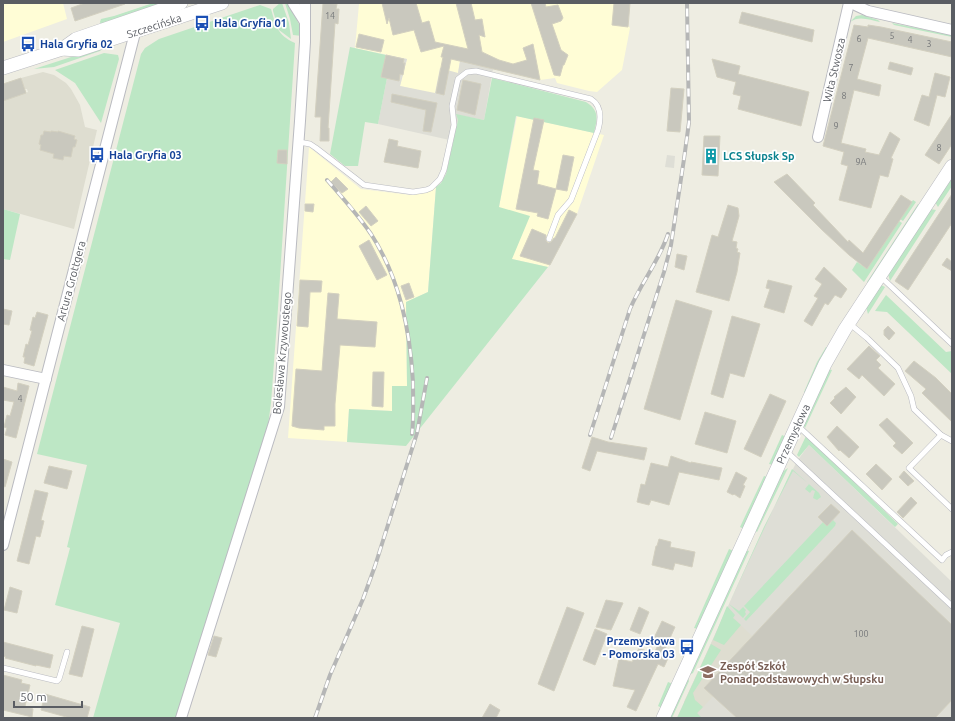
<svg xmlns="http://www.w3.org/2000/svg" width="955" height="721" viewBox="0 0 955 721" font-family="Ubuntu,sans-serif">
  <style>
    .commercial { fill: #fffdd6 }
    .industrial { fill: #deded6 }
    .education { fill: #deddd0 }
    .green { fill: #bde7c5 }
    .building { fill: #c9c8be; stroke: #d3d0c0 }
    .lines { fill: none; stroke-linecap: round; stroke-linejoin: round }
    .service-casing { stroke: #babbc1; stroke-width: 6 }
    .minor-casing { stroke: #babbc1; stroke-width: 12 }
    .tertiary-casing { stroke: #babbc1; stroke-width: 14 }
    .service { stroke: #fff; stroke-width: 5 }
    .minor { stroke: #fff; stroke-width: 10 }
    .tertiary { stroke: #fff; stroke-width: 13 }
    .rail-casing { stroke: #b5b6b6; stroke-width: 4 }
    .rail { stroke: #fff; stroke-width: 2.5; stroke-dasharray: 8; stroke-linecap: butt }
    .labels { text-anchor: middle; stroke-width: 3.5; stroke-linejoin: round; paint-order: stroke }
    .number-label { font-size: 9px; fill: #76787a }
    .transit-label { font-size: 11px; font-weight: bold; fill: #164399; stroke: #fff; text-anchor: start }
    .street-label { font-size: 11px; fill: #5a5d63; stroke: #fff }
    .culture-label { font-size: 11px; font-weight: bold; fill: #0d838f; stroke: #fff; text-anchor: start }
    .education-label { font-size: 11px; font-weight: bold; fill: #785e54; stroke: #fff; text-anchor: start }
  </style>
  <rect width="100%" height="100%" fill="#eeede2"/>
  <g class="commercial">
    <polygon points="3,3 63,3 67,19 3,42"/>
    <polygon points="337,3 629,3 628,25 630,28 622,70 597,92 589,91 557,83 555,78 540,80 460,61 458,73 435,94 400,86 407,59 355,48 359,4"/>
    <polygon points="517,116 604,135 577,214 548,267 512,259 499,207"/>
    <polygon points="309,147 361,189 410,195 425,192 436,187 428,292 406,302 407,386 392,411 349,409 347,442 288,438"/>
  </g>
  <g class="industrial">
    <polygon points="386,55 407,59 400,86 435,93 440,68 458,73 460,61 493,69 484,120 457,115 458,120 454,141 378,124 387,78 381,77"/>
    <polygon points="667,155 675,156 674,168 665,167"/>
    <polygon points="809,445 952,582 952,718 677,718 764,527 797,461"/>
  </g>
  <g class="education">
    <polygon points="43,72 54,75 66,83 71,89 80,105 85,127 97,130 74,229 3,209 3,101 28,92 27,89 25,89 21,78"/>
    <polygon points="726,611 752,636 704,687 713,696 697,714 684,702"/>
  </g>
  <g class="green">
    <polygon points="153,3 166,3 101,25 100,22 101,19 114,16"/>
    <polygon points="280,3 282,3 289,23 291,39 279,30 273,11 273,9"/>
    <polygon points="285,3 288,3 300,26 302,36 293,35 290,19"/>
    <path d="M260,5L271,9C276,26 277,35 295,43L278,308L271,403L267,433L205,624L177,718H93L120,623L55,605L70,548L67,547L87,465L37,454L141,54L145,48L159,39Z"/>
    <path d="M862,15L878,20L880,22C870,20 859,15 850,22L856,16Z"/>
    <polygon points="892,23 952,35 952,37 894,25"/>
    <polygon points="102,47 102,49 100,51 54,67 34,69"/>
    <polygon points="350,47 386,55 381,77 387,78 378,124 365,122 358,166 345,166 330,154"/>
    <polygon points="104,53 118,55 119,59 101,123 75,83 55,70"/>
    <path d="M492,78L586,102C600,111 597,119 594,133L516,116L499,207L530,216L512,259L548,267L406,446L347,442L349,409L392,411V386H407L406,302L428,292L436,187L441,183L446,174L458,120L456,114L484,120Z"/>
    <polygon points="950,178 952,178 952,186 938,207 935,202"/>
    <polygon points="913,200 916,202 903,221 900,219"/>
    <polygon points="918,204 919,206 869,283 867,282"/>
    <polygon points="3,209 20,214 10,260 3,259"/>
    <polygon points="930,209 936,210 890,281 888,274"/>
    <polygon points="899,221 902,223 864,282 852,270 857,262 867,269"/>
    <polygon points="881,285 885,287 868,314 866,307"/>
    <polygon points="886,295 946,352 952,351 952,374 887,312 875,311"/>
    <polygon points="826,347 828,348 806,393 804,392 817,362"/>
    <polygon points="828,369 832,370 805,428 803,424"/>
    <polygon points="782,435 786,437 774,465 769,464"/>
    <polygon points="806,436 898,524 895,527 809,445 799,457 797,455"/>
    <polygon points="788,468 757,532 754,530 782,472"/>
    <polygon points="792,469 819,493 821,497 817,500 813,498 815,491 812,490 810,493 805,489 809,484 793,471 764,527 729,604 739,611 743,607 746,610 745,612 746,614 743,618 729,604"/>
    <polygon points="764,476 767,477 744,529 740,527"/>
    <polygon points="833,520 836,523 835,526 746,621 744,619 750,612 744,606 823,522 827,526"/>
    <polygon points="729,549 734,551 698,629 694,628"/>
    <polygon points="745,550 749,551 693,673 691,674 689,673"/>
    <polygon points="727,606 735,615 733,618 741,625 724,645 713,640"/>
    <polygon points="711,644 721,650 693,693 695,700 703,707 697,713 702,718 677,718"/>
    <polygon points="688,678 689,681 672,718 668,718"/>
    <polygon points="668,682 673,684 662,708 658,706"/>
  </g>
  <g class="building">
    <polygon points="85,3 125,3 125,4 75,21 71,8"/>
    <polygon points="323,3 337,4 336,9 339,9 338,24 335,23 328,128 329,128 329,141 320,141 321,117 315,117"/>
    <polygon points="382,3 416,3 422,23 429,21 435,42 468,49 456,3 471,3 475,20 482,19 485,37 479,35 482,52 499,60 513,64 527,60 523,48 533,44 540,80 451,59 444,95 436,93 443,57 441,57 444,46 421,52 414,30 393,35 389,18 387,24"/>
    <polygon points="531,3 545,3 546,7 558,5 563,18 561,21 552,24 561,50 568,55 564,65 563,65 560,76 554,75"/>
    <polygon points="614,3 630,3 628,27 612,25"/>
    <polygon points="742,12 814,30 812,42 739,23"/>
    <polygon points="854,25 868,27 868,25 881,27 952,42 952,57 868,38 857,79 881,85 879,96 854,90 841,143 866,149 865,152 879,155 890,132 900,139 891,158 893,159 888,177 880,175 871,208 839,200 848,166 841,164 844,152 823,146"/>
    <polygon points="359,34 384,40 381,52 356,47"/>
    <polygon points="386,55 404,59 403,63 405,63 403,75 400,74 399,81 381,77"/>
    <polygon points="712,59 740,66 738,74 809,92 801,126 738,109 741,96 733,94 736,82 717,77"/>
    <polygon points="890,62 913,68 911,75 888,69"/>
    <polygon points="935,73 950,77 945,97 937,95 929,126 914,120 922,95 929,97"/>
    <polygon points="21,78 26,93 3,101 3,84"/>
    <polygon points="463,80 481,84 475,115 457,110"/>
    <polygon points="671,88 684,89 680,132 667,131"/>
    <polygon points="392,94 437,103 431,132 423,131 426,110 391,102"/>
    <polygon points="952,114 952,144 939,164 925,155"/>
    <polygon points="534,118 544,120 533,170 539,171 537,184 556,189 548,219 537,216 538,213 516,209"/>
    <polygon points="44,131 51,132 51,131 58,132 58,131 75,136 74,139 77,140 75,147 73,147 71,157 64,156 63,160 53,158 54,154 40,150 41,145 39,144 41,135 43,135"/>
    <polygon points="704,136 720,136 718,176 702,175"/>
    <polygon points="389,139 398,141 397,146 421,151 418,168 384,162"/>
    <polygon points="278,150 287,150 287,164 277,163"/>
    <polygon points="563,155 574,157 567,191 556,189"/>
    <polygon points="787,174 815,203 813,205 848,242 849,240 863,253 901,195 912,202 867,269 849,255 821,229 774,182"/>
    <polygon points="336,177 348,189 342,193 331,182"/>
    <polygon points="952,194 952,223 908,290 895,281"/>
    <polygon points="305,204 314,204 313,212 305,211"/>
    <polygon points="728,205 738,208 739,216 732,241 737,242 736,248 738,249 737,252 740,253 737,272 729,301 696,292 712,235 718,237"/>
    <polygon points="366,206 378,221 371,226 359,212"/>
    <polygon points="569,210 577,214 550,265 520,256 532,229 546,235 546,241 548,243 551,242 554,238 555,238"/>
    <polygon points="369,240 387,275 377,280 359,246"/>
    <polygon points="677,254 687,256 684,270 675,267"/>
    <polygon points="947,258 952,262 952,271 942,265"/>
    <polygon points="824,267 847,289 841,298 835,295 828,305 825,303 812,326 804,321 818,298 814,296 822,284 815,279"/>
    <polygon points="300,280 322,281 321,292 310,292 308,327 297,326"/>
    <polygon points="768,280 792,286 784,313 764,307 770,289 766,288"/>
    <polygon points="409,283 414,297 406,300 401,286"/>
    <polygon points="328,293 339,294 337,319 377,322 375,347 340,345 335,404 335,426 324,426 324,430 299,428 292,426 296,369 322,371"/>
    <polygon points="676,300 712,311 680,420 644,409"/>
    <polygon points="3,309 12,311 9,325 3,324"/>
    <polygon points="37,312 48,315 34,366 24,363 25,357 23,357 26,344 28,345 32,331 30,330 33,317 35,318"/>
    <polygon points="732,316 760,324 744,377 730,373 723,398 711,394"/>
    <polygon points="888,326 895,333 889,340 884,335 884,330"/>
    <polygon points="869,346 880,356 876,360 881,365 878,368 895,384 884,396 862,375 859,379 847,369"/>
    <polygon points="914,361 936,378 952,394 952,422 922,393 926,389 905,371"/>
    <polygon points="373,372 384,372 383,407 372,406"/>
    <polygon points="18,383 29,386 16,438 5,435 7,428 4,427 7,415 10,416 14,402 3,400 3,387 17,391"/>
    <polygon points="846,387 856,397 841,414 830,403 835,398 834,397"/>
    <polygon points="770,394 786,401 761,457 744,449"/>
    <polygon points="705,412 736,421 727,453 695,444"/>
    <polygon points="887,418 913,443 902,454 893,446 896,443 879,425"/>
    <polygon points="837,426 859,447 849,458 840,450 839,451 827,437"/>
    <polygon points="592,437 608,442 647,448 644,460 597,451 590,471 582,468"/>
    <polygon points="671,456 691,463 691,462 722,468 719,480 679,472 669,505 651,500 649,505 637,502 641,484 645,485 651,463 668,467"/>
    <polygon points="3,459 12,462 5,487 3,486"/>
    <polygon points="876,464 892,479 882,490 866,474"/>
    <polygon points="49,466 72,471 67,489 44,483"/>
    <polygon points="904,471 914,481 908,486 899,477"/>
    <polygon points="736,472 747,478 743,485 745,486 740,498 734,494 733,495 727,492"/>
    <polygon points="35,490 48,493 41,520 44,521 40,537 36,536 29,564 17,561"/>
    <polygon points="911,497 917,503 903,518 897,512"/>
    <polygon points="831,504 840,512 827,526 818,517"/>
    <polygon points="852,530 952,625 952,700 935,718 737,718 704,688"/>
    <polygon points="659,539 671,542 670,547 695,552 692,567 675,563 673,570 652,565 656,546 657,546"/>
    <polygon points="10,587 22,591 17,613 4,610"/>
    <polygon points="606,600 623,603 611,630 596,627"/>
    <polygon points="567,607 584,613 554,691 538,684"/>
    <polygon points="639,607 649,612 640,634 630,630"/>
    <polygon points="662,621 675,627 665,649 666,649 665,652 670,654 664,667 658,664 636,711 627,707 635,690 613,686 619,659 632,662 639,648 654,654 660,640 654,638"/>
    <polygon points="82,626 94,629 82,677 69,674"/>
    <polygon points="595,629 607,634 595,665 583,660"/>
    <polygon points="214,636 222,638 216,657 208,655"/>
    <polygon points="3,642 53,655 50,668 36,665 36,666 5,658 6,657 3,656"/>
    <polygon points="3,675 22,680 21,683 30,685 25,706 33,709 32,717 3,710"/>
    <polygon points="45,694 90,707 87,718 70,718 41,710"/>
    <polygon points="490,704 500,710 496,718 482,718"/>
  </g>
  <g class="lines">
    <defs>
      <g id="service">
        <path d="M299,142L310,144L316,148L364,185L413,192L426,190L431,188L440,179L444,170L454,125L452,106L458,79L467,72L476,71L591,99C602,106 601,119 598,130L571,200L558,215L549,239"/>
        <polyline points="880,276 952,344"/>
        <polyline points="850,324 867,338 898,368 911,396 914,409 941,435 952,441"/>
        <polyline points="797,425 942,560 946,555 952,552"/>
        <polyline points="941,435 909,468 952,509"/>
        <polyline points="786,451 952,606"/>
        <polyline points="3,668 57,681 59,679 67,652"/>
      </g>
      <g id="minor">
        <polyline points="293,3 305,22"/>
        <polyline points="851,3 868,11 952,30"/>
        <polyline points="818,137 849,3"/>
        <polyline points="3,370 46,379"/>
        <polyline points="3,545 137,25"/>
        <polyline points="181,718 279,407 300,121 305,42 305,3"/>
      </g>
      <g id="tertiary">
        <polyline points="62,49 78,50 222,3"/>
        <polyline points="3,68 62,49 76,39 181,3"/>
        <polyline points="663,718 825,364 845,329 952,166"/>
      </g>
    </defs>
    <use href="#service" class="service-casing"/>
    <use href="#minor" class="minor-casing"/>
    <use href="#tertiary" class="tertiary-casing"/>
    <use href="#service" class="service"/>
    <use href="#minor" class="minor"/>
    <use href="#tertiary" class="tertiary"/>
    <defs>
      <g id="rail">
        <path d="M327,180C342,197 358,215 371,234C400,279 410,330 413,382C413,399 414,417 412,434"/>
        <path d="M590,435L630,309C641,283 659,261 668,234"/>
        <polyline points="611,438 664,272 671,245 684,159 689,122 687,3"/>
        <polyline points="315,718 330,675 363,599 375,566 417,433 427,378"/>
      </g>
    </defs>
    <use href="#rail" class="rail-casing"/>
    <use href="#rail" class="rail"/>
  </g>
  <defs>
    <symbol id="bus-bare" viewBox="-9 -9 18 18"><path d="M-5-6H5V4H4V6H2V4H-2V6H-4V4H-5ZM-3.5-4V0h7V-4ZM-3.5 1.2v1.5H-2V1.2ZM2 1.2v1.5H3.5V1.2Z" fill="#1a4fb4" stroke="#fff" stroke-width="2.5" paint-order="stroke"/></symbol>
    <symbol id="building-bare" viewBox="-9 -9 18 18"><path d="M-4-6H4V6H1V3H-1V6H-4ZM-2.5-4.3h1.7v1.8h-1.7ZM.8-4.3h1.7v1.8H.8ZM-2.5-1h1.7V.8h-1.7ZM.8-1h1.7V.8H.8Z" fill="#0f9aa8" stroke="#fff" stroke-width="2.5" paint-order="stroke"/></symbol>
    <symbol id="school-bare" viewBox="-9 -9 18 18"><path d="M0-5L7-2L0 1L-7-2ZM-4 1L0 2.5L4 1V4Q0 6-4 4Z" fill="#8d6e63" stroke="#fff" stroke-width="2.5" paint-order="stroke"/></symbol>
  </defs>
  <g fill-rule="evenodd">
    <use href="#bus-bare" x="191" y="12" width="22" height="22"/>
    <use href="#bus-bare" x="17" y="33" width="22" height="22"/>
    <use href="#bus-bare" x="86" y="144" width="22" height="22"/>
    <use href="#building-bare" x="700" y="145" width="22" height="22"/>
    <use href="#bus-bare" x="676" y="636" width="22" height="22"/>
    <use href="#school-bare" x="697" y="661" width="22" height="22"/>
  </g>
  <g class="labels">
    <g class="number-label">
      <text x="330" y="19">14</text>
      <text x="892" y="39">5</text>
      <text x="859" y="42">6</text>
      <text x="910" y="43">4</text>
      <text x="929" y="47">3</text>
      <text x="851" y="71">7</text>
      <text x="844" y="99">8</text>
      <text x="836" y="129">9</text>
      <text x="939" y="151">8</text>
      <text x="861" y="165">9A</text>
      <text x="20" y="402">4</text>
      <text x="861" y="637">100</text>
    </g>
    <g class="transit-label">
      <text x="214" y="27">Hala Gryfia 01</text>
      <text x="40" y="48">Hala Gryfia 02</text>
      <text x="109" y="159">Hala Gryfia 03</text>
      <text x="675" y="645" text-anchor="end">Przemysłowa<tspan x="675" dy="13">- Pomorska 03</tspan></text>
    </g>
    <g class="street-label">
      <text transform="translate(154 26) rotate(-18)" y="4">Szczecińska</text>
      <text transform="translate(834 70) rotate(-77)" y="4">Wita Stwosza</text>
      <text transform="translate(71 281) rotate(-75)" y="4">Artura Grottgera</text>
      <text transform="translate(282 353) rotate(-85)" y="4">Bolesława Krzywoustego</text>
      <text transform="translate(793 434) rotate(-65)" y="4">Przemysłowa</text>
    </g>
    <g class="culture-label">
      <text x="723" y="160">LCS Słupsk Sp</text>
    </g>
    <g class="education-label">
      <text x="720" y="670">Zespół Szkół<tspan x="720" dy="13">Ponadpodstawowych w Słupsku</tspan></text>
    </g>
  </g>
  <rect width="955" height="721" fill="none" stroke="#5a5d63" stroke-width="8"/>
  <path d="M14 701v6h68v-6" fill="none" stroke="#5a5d63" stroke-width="2"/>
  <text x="20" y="701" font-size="12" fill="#5a5d63" stroke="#ffffff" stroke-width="3" paint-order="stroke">50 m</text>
</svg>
